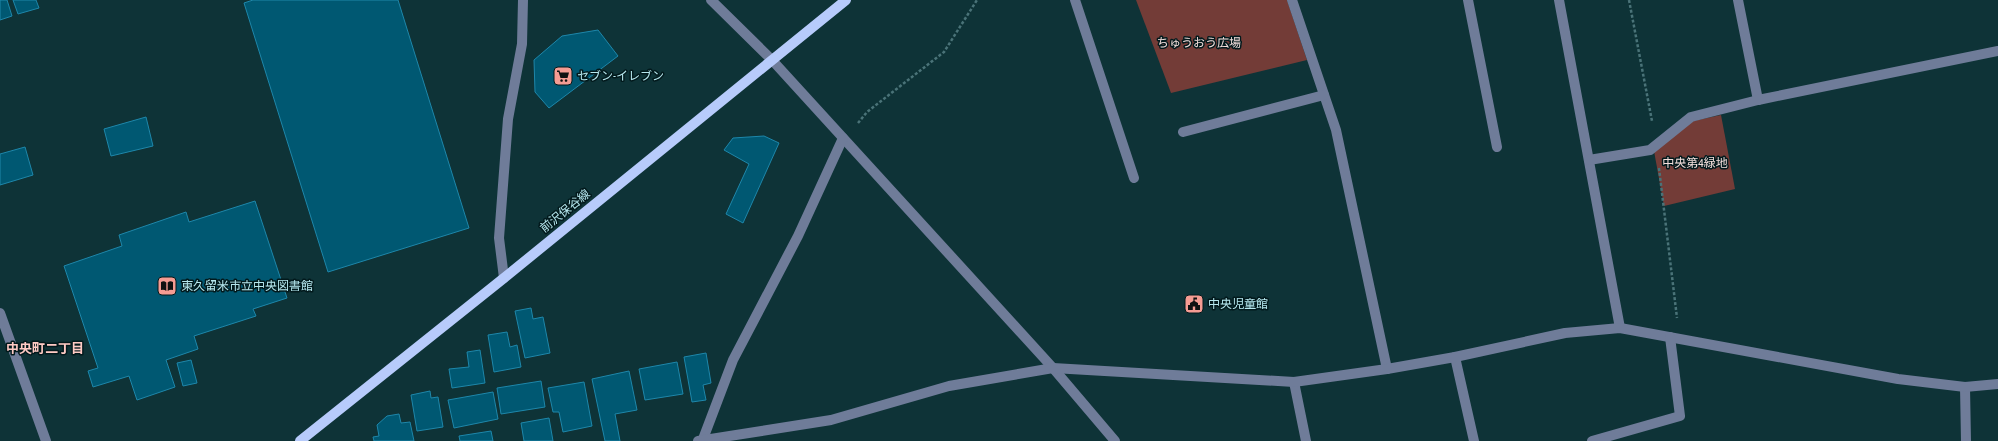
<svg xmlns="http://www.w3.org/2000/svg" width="1998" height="441" viewBox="0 0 1998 441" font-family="'Asap Condensed','Noto Sans JP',sans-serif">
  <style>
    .green { fill: #733c37 }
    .building { fill: #005872; stroke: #1e87aa }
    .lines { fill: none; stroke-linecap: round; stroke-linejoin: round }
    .path { stroke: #4a7378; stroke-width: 2.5; stroke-dasharray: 3 2; stroke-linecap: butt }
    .minor { stroke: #6f7c99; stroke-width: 10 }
    .major { stroke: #b7cbfb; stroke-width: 10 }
    .labels { text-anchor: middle; stroke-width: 3; stroke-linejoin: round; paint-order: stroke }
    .park-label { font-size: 12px; fill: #f4dfdc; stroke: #02191c }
    .poi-label { font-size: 12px; fill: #b6e8ef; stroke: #02191c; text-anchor: start }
    .street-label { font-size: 12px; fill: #b6e8ef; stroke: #02191c }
    .neighbourhood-label { font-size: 13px; font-weight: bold; fill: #fecac4; stroke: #02191c }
  </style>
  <rect width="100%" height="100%" fill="#0e3337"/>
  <g class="green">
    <polygon points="1136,0 1287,0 1307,60 1171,93"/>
    <polygon points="1721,115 1735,189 1664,206 1654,151 1693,121"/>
  </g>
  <g class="building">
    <polygon points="0,0 7,0 12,16 0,20"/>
    <polygon points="13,0 36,0 39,8 18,14"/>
    <polygon points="253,0 398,0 469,228 328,272 244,3"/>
    <polygon points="598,30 618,56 549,108 535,92 534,60 562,36"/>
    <polygon points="146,117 153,146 111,156 104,129"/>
    <polygon points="764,136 779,143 743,223 726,214 749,164 724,150 733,138"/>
    <polygon points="25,147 33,175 0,185 0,154"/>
    <polygon points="255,201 287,298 253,309 256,316 194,336 198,349 166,360 175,387 137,400 129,376 93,387 88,371 98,368 64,266 122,246 119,235 186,212 189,222"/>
    <polygon points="531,308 533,319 543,317 550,353 525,358 515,311"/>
    <polygon points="507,332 510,347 517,345 521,367 494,372 488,335"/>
    <polygon points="480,350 485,383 452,388 449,369 469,367 467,352"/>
    <polygon points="706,353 711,383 703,385 706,400 692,402 684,357"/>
    <polygon points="191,360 197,383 183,386 177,363"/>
    <polygon points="677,362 683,394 645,400 639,369"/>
    <polygon points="629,371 637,410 615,414 620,441 605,441 592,379"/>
    <polygon points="541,381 545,407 501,414 497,388"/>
    <polygon points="584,382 592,426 563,432 559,412 553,412 548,388"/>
    <polygon points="430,391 431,398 438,397 443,427 417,431 411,395"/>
    <polygon points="493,392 498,419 454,428 448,400"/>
    <polygon points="399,414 401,423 410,422 414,441 374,441 373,437 379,436 377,425 387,416"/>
    <polygon points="549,418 553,441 524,441 521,423"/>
    <polygon points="491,431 493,441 460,441 459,436"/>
  </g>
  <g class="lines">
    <g class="path">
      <polyline points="1629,0 1652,121"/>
      <polyline points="858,123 867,112 944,52 977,0"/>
      <polyline points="1659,168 1677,318"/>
    </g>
    <g class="minor">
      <polyline points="711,0 772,60 1053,368 1115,441"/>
      <polyline points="1075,0 1134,178"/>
      <polyline points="1292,0 1336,130 1387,369"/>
      <polyline points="1468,0 1497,147"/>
      <polyline points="1559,0 1620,328"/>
      <polyline points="1738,0 1758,100"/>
      <polyline points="1183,132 1324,95"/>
      <polyline points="1589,160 1650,150 1691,117 1758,100 1998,51"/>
      <polyline points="504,278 499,238 508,119 522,44 523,0"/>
      <polyline points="0,313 46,441"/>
      <polyline points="1455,357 1474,441"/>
      <polyline points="1294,382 1306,441"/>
      <polyline points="1965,387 1966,441"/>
      <polyline points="703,439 733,360 798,236 843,138"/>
      <polyline points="698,441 831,420 949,386 1053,368 1294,382 1387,369 1455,357 1565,333 1620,328 1898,379 1965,387 1998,384"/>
      <polyline points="1592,441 1680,416 1670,337"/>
    </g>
    <polyline class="major" points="300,441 504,278 846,0"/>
  </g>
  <defs>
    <symbol id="supermarket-square" viewBox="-11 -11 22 22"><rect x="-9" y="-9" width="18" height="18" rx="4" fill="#f59c93" stroke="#02191c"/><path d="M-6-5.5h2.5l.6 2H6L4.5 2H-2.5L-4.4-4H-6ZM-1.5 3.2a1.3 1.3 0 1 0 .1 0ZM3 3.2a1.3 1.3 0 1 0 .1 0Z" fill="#111"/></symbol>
    <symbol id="library-square" viewBox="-11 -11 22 22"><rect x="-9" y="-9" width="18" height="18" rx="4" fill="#f59c93" stroke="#02191c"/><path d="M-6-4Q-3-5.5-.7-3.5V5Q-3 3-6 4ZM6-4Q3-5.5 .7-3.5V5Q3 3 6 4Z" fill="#111"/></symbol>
    <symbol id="civic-square" viewBox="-11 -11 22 22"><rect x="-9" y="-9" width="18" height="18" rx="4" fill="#f59c93" stroke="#02191c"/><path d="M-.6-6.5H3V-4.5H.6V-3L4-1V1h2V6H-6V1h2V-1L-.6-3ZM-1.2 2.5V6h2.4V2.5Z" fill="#111"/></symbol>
  </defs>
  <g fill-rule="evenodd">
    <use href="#supermarket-square" x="552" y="65" width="22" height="22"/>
    <use href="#library-square" x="156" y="275" width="22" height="22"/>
    <use href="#civic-square" x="1183" y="293" width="22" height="22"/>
  </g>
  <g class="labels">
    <g class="park-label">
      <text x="1199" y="47">ちゅうおう広場</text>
      <text x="1695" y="167">中央第4緑地</text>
    </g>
    <g class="poi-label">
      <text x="577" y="80">セブン-イレブン</text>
      <text x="181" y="290">東久留米市立中央図書館</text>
      <text x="1208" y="308">中央児童館</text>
    </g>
    <g class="street-label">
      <text transform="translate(565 211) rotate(-39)" y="4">前沢保谷線</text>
    </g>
    <g class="neighbourhood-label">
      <text x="45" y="353">中央町二丁目</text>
    </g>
  </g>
</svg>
